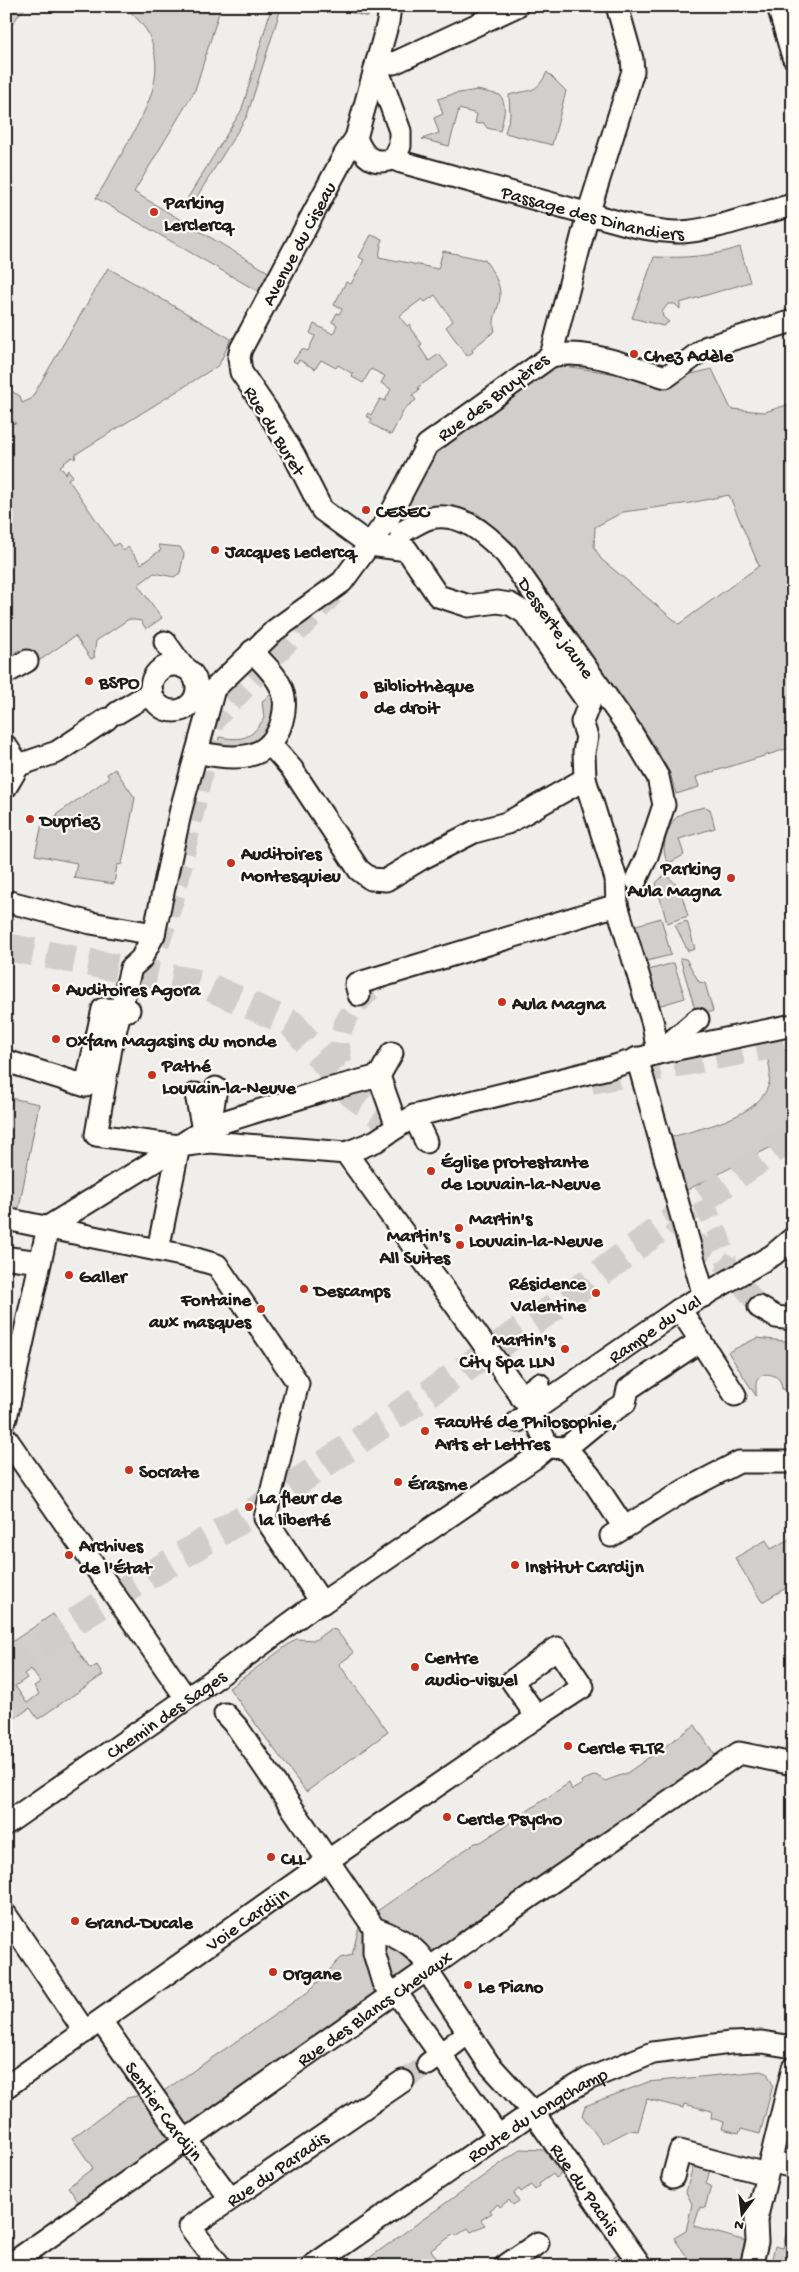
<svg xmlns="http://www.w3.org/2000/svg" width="799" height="2272" viewBox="0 0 799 2272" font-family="'Gochi Hand',sans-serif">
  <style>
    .green { fill: #d0cfcc; stroke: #767674; fill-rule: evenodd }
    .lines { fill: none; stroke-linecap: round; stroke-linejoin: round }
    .street-tunnel { stroke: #d0cecb; stroke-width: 21; stroke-dasharray: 21 11; stroke-linecap: butt }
    .secondary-tunnel { stroke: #d0cecb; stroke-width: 28; stroke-dasharray: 28 14; stroke-linecap: butt }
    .street-casing { stroke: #1c1c1c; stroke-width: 25 }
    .street { stroke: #fdfcf7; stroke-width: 21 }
    .poi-dot { fill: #c8321e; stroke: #fdfcf7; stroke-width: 2 }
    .labels { text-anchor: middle; stroke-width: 4.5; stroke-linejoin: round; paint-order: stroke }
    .poi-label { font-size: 19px; font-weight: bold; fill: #1c1c1c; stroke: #fdfcf7; text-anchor: start }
    .street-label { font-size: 19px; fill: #1c1c1c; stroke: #fdfcf7 }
  </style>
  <rect width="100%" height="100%" fill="#f0eeea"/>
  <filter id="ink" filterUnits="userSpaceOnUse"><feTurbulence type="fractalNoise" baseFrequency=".02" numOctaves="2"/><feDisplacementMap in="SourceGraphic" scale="10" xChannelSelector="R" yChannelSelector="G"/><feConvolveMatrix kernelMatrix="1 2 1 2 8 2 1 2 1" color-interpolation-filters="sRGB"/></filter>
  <g filter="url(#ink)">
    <g class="green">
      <polygon points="6,6 28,6 21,12 6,32"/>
      <path d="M126,6H221L195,90L134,192L270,273L259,292L96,198C108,179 118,160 129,141C148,105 167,74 148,33C142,22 132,15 126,6Z"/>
      <polygon points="257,6 280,11 247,116 193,203 189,202 187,199 241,111 245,99 270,12"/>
      <polygon points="327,6 371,6 368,17"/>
      <path d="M547,72L566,91L552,145L505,133L510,115L509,95C529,89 536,95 547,72Z"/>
      <path d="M477,90L500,95C508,106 503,119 500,131L487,128L483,122L480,124L475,123L477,114L459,109L449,146L422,139L439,133L434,118L443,114L438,99L453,94Z"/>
      <path d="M371,235L382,239L379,257L438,269L443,251L485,260C492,271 501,283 500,297C499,309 491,319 495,331L472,349L473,352L467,356L446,327L453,321L435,295L425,302L422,299L399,316L407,326L411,324L410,328L422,344L419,346L429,361L439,354L448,366L418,387L419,390L412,395L416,400L405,408L391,435L370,423L372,419L366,416L368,413L371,415L380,399L385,401L391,389L381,383L385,376L371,369L363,383L352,377L353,374L338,365L336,368L321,360L315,369L299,360L297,363L293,361L302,349L308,351L315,336L310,333L314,324L333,334L337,325L332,322L337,313L339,314L342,309L334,305L346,282L351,284L364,260L359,257Z"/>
      <path d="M740,247L750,282L680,303V309L675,304H668L662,312L663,317L669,322L663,326L632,318L654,257C683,258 711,257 740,247Z"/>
      <polygon points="108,268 231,339 219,365 76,454 75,459 72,457 60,466 66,474 68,470 73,476 68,479 114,546 118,543 124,551 128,547 141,564 161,550 158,545 180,547 184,554 180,573 174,577 154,573 138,585 162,618 146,629 141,621 129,619 96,641 94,655 95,657 91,659 75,636 30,667 19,650 6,658 6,425 16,423 6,417 6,388 20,396 22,403 31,399"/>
      <path d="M558,365L663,381L712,369L731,409L765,412L793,403V747L696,777L699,787L676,794L670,773L649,737L512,542L477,513L436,507L402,515L428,455ZM729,495L759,566L679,624L601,559L594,547L595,527L623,512L690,503Z"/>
      <path d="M273,693L277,716L254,748L218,750L219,737C242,741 252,739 264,718L262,701Z"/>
      <polygon points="115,769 135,798 122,864 117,865 114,884 74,878 77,863 35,855 42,824 58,816 57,814 109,778 107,774"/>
      <path d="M705,807L710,809L715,828L679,839L684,855L671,862L667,861C660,849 667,825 678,816C685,811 696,809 705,807Z"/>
      <path d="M664,875C682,884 682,898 688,916L667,923L656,883Z"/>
      <polygon points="661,918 671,955 643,962 633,926"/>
      <polygon points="687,921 695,949 688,951 675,925"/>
      <polygon points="680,958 686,959 699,982 705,983 713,1011 697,1016"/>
      <polygon points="674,963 685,998 658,1006 648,970"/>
      <path d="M793,1048V1140L783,1141L687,1190L676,1172L666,1143L672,1137C710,1125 789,1112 766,1055Z"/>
      <polygon points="6,1097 39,1104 19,1208 6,1205"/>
      <path d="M757,1338L793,1342V1393L792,1390L782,1389C781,1378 776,1375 766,1374C752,1378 757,1387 756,1396L728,1352Z"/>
      <polygon points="793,1537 793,1584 762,1602 735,1558 766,1540 771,1549"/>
      <path d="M53,1614L90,1669L97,1665L103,1675L38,1719L30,1708L6,1724V1646ZM31,1669L40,1682L34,1686L39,1694L27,1703L15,1686L27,1678L24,1674Z"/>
      <polygon points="330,1629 336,1630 354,1653 339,1664 388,1732 306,1792 229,1688 296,1639 315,1640"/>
      <polygon points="695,1725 716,1757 80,2204 68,2187 93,2168 72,2138 127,2098 146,2094 158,2095 308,1992 341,1958 352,1955 360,1923 475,1843 481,1842 569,1783 572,1790 582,1784 581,1781 596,1775 605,1781 627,1773"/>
      <polygon points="761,2071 767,2073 773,2085 760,2134 741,2129 739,2133 722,2129 724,2122 711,2118 712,2111 684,2104 683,2108 647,2099 638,2131 630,2130 603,2144 582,2115 585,2106 648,2082"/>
      <polygon points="521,2149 544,2150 563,2173 556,2178 553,2174 539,2184 540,2186 535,2190 531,2185 521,2192 519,2189 514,2193 519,2201 513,2205 509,2200 500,2207 498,2204 490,2210 492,2213 481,2220 485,2225 471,2232 468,2228 456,2236 454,2234 431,2250 442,2266 358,2266"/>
      <polygon points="693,2166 710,2170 706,2184 711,2186 705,2208 700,2207 694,2226 749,2242 742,2266 719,2266 706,2262 702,2266 693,2266 674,2238 686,2231 692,2204 686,2192"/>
      <polygon points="786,2235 793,2237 793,2266 770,2266 775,2246 783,2248"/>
      <polygon points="619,2253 629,2266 601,2266"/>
    </g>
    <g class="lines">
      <g class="street-tunnel">
        <polyline points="159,945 176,892 214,721 333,595"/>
        <path d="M352,1094C340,1059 330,1038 355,1007C363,998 368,991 378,986"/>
        <polyline points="702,1200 718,1234 728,1266 759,1307"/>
        <polyline points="671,1221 714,1257 728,1266"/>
        <polyline points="403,2081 428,2064"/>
      </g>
      <g class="secondary-tunnel">
        <polyline points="6,947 203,984 292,1024 352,1094 393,1124 416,1122"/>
        <polyline points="591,1080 793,1041"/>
        <polyline points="6,1668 83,1616 253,1512 453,1377 563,1301 650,1236 793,1136"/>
      </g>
      <defs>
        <g id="street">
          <polyline points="617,6 632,59 633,71 588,214 551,356 427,445 388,519 342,582 275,630 214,689 181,809 154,934 141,959 131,968 111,1048 96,1135 179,1146 210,1142 346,1153 376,1141 414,1116 608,1068 658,1053 698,1019"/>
          <polyline points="778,6 793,57"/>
          <polyline points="377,61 394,63 517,6"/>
          <path d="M356,138C364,158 373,165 394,159L400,146V131L376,65"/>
          <path id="s1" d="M394,159L401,162L633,226C648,229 664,232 680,232C712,231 760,213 793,205"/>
          <path d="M551,356C588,348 630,367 666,377L707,347L793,321"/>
          <path id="s2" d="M401,533C410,528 420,521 430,518C461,511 486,534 506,554L630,730L658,777L664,805L647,856L636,880"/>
          <polyline points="165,642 183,667"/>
          <circle cx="174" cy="688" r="23"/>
          <polyline points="6,673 27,661"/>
          <polyline points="117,713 152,692"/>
          <polyline points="270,744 292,769 359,870 371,879 386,880 421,859 474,832 507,823 585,779"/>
          <polyline points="6,746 19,765 6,787"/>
          <path d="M197,752C232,760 270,764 282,721C285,710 286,698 281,687C275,673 262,662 252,651"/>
          <polyline points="19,765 57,752 107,719"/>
          <polyline points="6,901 91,923 154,934"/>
          <polyline points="617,905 653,1024 658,1053 793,1025"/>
          <path id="s3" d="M359,995L356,984L617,905L616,879L585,779L584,752L587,737L582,722L589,704L525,613L510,604L497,602L469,606L438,596L407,550L370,545L322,510L294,455L267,410L241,372L239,357L241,349L345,154L356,138L388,22L390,6"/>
          <polyline points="637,1058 704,1296"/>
          <polyline points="6,1061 86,1086 103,1009 129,1010"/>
          <polyline points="379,1076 392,1053"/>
          <polyline points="196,1094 203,1130"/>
          <polyline points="414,1116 426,1142"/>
          <polyline points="210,1126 216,1088"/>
          <polyline points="346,1153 532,1411 548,1447"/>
          <polyline points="6,1219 186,1256 217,1265 298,1383 265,1518 322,1603"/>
          <polyline points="158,1250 179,1146 210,1126 325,1090 379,1076 397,1127"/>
          <polyline points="10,1258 40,1262"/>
          <polyline points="759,1307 776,1317 793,1319"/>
          <polyline points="680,1309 735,1395"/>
          <polyline points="521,1397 539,1384"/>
          <polyline points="6,1418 48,1227 179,1146"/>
          <path id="s4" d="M518,1421L680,1309L773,1255L793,1238"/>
          <polyline points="6,1438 186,1698"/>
          <polyline points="566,1448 606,1415 625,1403 628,1389 700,1341"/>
          <polyline points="611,1536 685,1490 739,1462 793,1462"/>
          <polygon points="557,1648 583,1687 537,1717 512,1681"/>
          <path id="s5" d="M225,1714L237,1727L374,1928C399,1937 425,1950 432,1978L489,2064L533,2112L641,2266"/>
          <path id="s6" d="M6,1824L205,1686L311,1608L322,1603L536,1457L548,1447L566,1448L590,1476L624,1527"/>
          <polyline points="6,1915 85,2032"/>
          <polyline points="374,1928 374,1953 383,1983 401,1999 499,2137"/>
          <path id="s7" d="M101,2021L177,2130L193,2148L230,2198"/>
          <polyline points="428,2064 468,2033"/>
          <path id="s8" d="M6,2087L327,1861L537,1717"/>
          <polyline points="770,2161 793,2167"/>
          <polyline points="673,2177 680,2151 766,2174"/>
          <path id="s9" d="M8,2266L527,1899L739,1753L793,1764"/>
          <path id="s10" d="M220,2266L190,2227L403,2081"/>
          <path id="s11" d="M312,2266L533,2112L588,2079L653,2053L730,2043L762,2042L793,2047"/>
          <polyline points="505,2266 538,2243"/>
          <polyline points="751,2266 757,2242 756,2220 793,2068"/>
        </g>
      </defs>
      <use href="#street" class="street-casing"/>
      <use href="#street" class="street"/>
    </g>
  </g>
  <g class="poi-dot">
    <circle cx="154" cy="212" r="5"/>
    <circle cx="634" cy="354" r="5"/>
    <circle cx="366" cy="510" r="5"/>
    <circle cx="215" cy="550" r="5"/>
    <circle cx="89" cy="681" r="5"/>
    <circle cx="364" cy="695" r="5"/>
    <circle cx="30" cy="819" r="5"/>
    <circle cx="231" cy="863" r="5"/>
    <circle cx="731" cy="878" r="5"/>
    <circle cx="56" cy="988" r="5"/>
    <circle cx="502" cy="1002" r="5"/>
    <circle cx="56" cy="1039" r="5"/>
    <circle cx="152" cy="1075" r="5"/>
    <circle cx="431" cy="1171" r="5"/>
    <circle cx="459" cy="1228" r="5"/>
    <circle cx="460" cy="1245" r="5"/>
    <circle cx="69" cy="1275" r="5"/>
    <circle cx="304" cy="1289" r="5"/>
    <circle cx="596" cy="1293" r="5"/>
    <circle cx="261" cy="1309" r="5"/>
    <circle cx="565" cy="1349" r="5"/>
    <circle cx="425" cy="1431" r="5"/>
    <circle cx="129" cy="1470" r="5"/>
    <circle cx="398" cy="1482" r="5"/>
    <circle cx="249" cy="1507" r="5"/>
    <circle cx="69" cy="1555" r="5"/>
    <circle cx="515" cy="1565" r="5"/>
    <circle cx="415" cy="1667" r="5"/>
    <circle cx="568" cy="1746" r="5"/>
    <circle cx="447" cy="1817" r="5"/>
    <circle cx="271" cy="1857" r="5"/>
    <circle cx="75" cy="1921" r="5"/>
    <circle cx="273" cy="1972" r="5"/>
    <circle cx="468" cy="1985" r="5"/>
  </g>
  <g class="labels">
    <g class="poi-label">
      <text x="164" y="208">Parking<tspan x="164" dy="22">Lerclercq</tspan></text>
      <text x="644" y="361">Chez Adèle</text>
      <text x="376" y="517">CESEC</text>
      <text x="225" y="557">Jacques Leclercq</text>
      <text x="99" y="688">BSPO</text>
      <text x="374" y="691">Bibliothèque<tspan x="374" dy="22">de droit</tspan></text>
      <text x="40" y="826">Dupriez</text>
      <text x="241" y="859">Auditoires<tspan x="241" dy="22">Montesquieu</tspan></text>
      <text x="721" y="874" text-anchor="end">Parking<tspan x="721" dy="22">Aula Magna</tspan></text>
      <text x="66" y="995">Auditoires Agora</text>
      <text x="512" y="1009">Aula Magna</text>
      <text x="66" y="1046">Oxfam Magasins du monde</text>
      <text x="162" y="1071">Pathé<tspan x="162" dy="22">Louvain-la-Neuve</tspan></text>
      <text x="441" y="1167">Église protestante<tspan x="441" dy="22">de Louvain-la-Neuve</tspan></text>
      <text x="469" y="1224">Martin's<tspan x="469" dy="22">Louvain-la-Neuve</tspan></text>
      <text x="450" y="1241" text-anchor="end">Martin's<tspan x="450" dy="22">All Suites</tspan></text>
      <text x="79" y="1282">Galler</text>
      <text x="586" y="1289" text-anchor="end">Résidence<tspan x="586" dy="22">Valentine</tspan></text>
      <text x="314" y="1296">Descamps</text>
      <text x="251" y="1305" text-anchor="end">Fontaine<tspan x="251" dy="22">aux masques</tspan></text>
      <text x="555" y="1345" text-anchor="end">Martin's<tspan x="555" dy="22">City Spa LLN</tspan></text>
      <text x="435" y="1427">Faculté de Philosophie,<tspan x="435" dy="22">Arts et Lettres</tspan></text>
      <text x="139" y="1477">Socrate</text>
      <text x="408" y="1489">Érasme</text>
      <text x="259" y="1503">La fleur de<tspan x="259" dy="22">la liberté</tspan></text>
      <text x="79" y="1551">Archives<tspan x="79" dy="22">de l'État</tspan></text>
      <text x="525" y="1572">Institut Cardijn</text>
      <text x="425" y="1663">Centre<tspan x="425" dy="22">audio-visuel</tspan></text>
      <text x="578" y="1753">Cercle FLTR</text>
      <text x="457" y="1824">Cercle Psycho</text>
      <text x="281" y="1864">CLL</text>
      <text x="85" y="1928">Grand-Ducale</text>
      <text x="283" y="1979">Organe</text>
      <text x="478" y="1992">Le Piano</text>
    </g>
    <g class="street-label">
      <text dy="7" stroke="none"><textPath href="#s1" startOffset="206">Passage des Dinandiers</textPath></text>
      <text dy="7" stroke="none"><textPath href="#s3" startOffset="1151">Avenue du Ciseau</textPath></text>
      <text transform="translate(492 396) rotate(-37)" y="7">Rue des Bruyères</text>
      <text transform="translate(276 430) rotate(59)" y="7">Rue du Buret</text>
      <text dy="7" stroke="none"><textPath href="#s2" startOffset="210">Desserte jaune</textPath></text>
      <text dy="7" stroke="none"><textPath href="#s4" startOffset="165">Rampe du Val</textPath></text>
      <text dy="7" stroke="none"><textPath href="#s6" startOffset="194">Chemin des Sages</textPath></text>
      <text dy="7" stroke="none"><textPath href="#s8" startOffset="294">Voie Cardijn</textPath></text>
      <text dy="7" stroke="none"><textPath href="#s9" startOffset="448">Rue des Blancs Chevaux</textPath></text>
      <text dy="7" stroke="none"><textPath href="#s7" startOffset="110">Sentier Cardijn</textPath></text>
      <text dy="7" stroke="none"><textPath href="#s11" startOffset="272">Route du Longchamp</textPath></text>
      <text dy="7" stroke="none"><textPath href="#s10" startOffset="154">Rue du Paradis</textPath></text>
      <text dy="7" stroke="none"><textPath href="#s5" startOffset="602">Rue du Pachis</textPath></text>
    </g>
  </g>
  <rect width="799" height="2272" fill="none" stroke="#fdfcf7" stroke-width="25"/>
  <rect x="12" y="12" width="774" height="2247" fill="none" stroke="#1c1c1c" stroke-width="2" filter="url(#ink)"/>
  <g transform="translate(742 2214) rotate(195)" stroke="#fdfcf7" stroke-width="4" paint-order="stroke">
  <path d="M0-4L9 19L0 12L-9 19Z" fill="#1c1c1c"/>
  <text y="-8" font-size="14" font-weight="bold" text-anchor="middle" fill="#1c1c1c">N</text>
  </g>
</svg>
